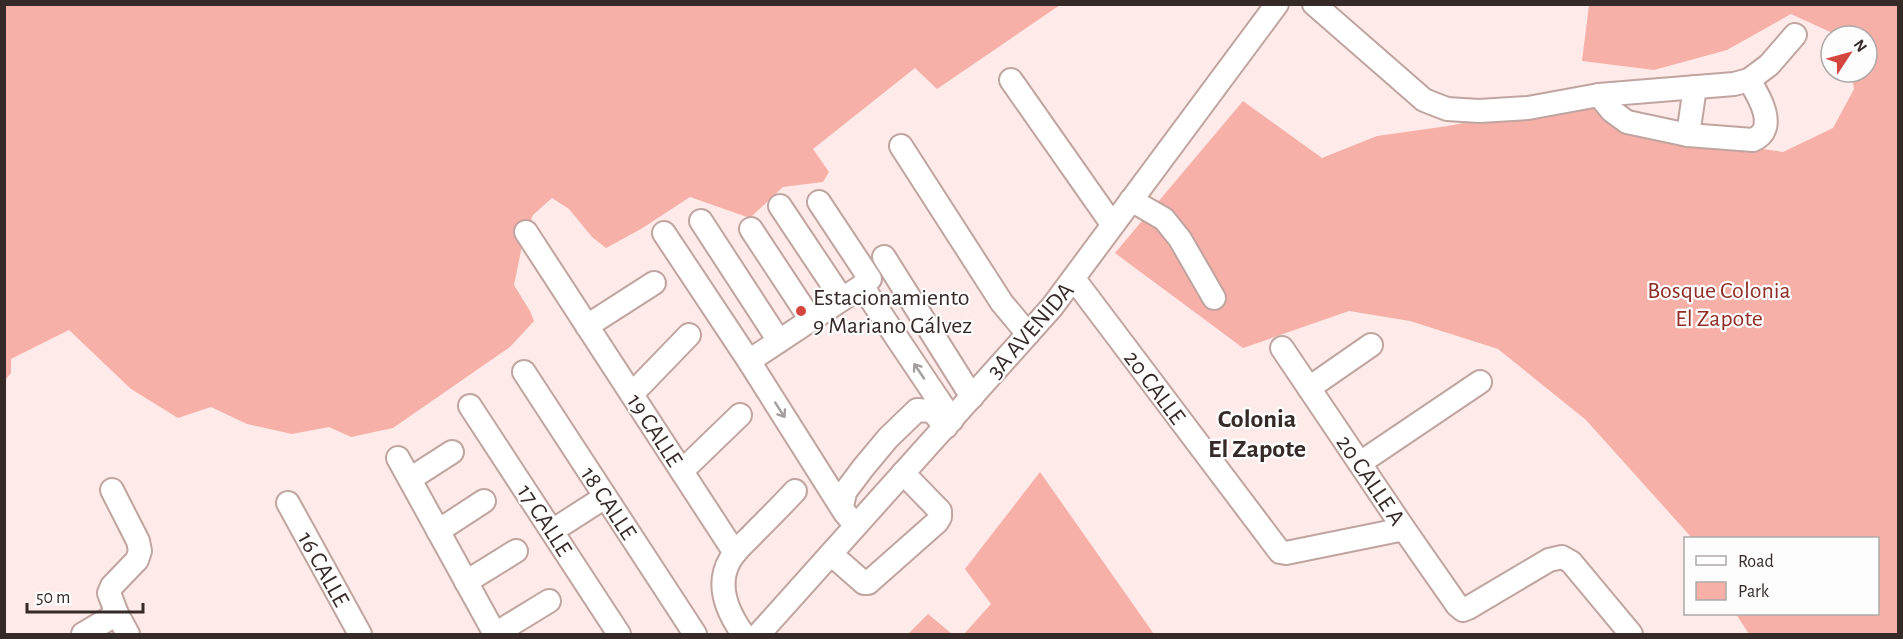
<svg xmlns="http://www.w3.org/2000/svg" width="1903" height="639" viewBox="0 0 1903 639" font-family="'Alegreya Sans',sans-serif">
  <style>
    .green { fill: #f7b0a7 }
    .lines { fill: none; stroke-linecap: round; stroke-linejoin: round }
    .minor-casing { stroke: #c0a4a0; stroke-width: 26 }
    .minor { stroke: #fff; stroke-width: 22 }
    .oneway { stroke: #a49f9e }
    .poi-dot { fill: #d3453d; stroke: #fdfdfd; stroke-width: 2 }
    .labels { text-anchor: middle; stroke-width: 4.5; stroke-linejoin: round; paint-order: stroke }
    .park-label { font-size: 24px; fill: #912d27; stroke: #fdfdfd }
    .poi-label { font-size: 24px; fill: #352a28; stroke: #fdfdfd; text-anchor: start }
    .street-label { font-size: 24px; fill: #352a28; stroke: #fdfdfd }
    .neighbourhood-label { font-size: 26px; font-weight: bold; fill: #352a28; stroke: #fdfdfd }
  </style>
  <rect width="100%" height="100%" fill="#feebe9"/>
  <g class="green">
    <polygon points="5,5 1060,5 937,89 915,68 813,149 829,172 823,182 783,187 750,218 690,197 641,229 606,248 592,237 569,209 552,198 533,215 524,236 514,285 530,311 534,321 510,347 393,428 351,437 329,427 292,434 247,424 211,407 178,418 131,389 69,330 11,359 11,373 5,380"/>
    <polygon points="1589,5 1898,5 1898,634 1749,634 1736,614 1878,614 1878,538 1692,538 1586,420 1498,349 1410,321 1349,311 1243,348 1115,253 1243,101 1322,158 1377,136 1448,126 1569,102 1668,124 1736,145 1783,152 1833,128 1854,89 1851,72 1867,72 1867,36 1839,36 1791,14 1727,50 1654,70 1582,61"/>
    <polygon points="1040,472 1154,634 964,634 991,604 965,569"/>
    <polygon points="928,614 952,634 908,634"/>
  </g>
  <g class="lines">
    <defs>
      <g id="minor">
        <polyline points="1314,4 1424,100 1447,109 1479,111 1528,108 1599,95 1734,84 1749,80 1769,65 1795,35"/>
        <polyline points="1011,80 1112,224"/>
        <path d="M1599,95L1612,111L1627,122L1688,135L1753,140C1779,129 1759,96 1749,80"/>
        <polyline points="1688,135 1695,87"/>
        <polyline points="901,146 1002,303 1028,334"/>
        <polyline points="1131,200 1164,219 1180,239 1214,298"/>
        <polyline points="780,206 842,299"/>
        <polyline points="701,221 779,341"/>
        <polyline points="751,229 811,320"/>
        <polyline points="526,232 735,553"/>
        <polyline points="664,233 749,361 845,513 856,525"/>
        <polyline points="884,257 972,397"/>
        <polyline points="1074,279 1280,552 1286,553 1404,529"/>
        <polyline points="862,286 952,420"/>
        <polyline points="587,326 654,283"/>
        <polyline points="1282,348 1404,529 1457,605 1463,610 1468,608 1549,560 1562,557 1571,562 1631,634"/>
        <polyline points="749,361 862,286 870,279 819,202"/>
        <polyline points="524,372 695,634"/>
        <polyline points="1309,388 1371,345"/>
        <polyline points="632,394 689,335"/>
        <polyline points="470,406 619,634"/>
        <polyline points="398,458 495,634"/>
        <polyline points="1360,463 1480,382"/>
        <polyline points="682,471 740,415"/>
        <polyline points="410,479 452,452"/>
        <polyline points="112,490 138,541 140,551 137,560 112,586 109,593 117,614 128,634"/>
        <polyline points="288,503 360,634"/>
        <polyline points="842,507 845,492 863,468 888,438 917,410 932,411 946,427"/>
        <polyline points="438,531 484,501"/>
        <polyline points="552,531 605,497"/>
        <polyline points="831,554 864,583 868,583 937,522 940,517 940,511 903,473"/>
        <polyline points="466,582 516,551"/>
        <polyline points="83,634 117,614"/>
        <polyline points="495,634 549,601"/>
        <path d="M743,634C728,613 715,586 730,560C736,549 747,541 755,532C769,518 782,505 795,491"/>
        <polyline points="759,634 1052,307 1277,4"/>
      </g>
    </defs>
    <use href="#minor" class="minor-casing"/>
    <use href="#minor" class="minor"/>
  </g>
  <defs><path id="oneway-shaft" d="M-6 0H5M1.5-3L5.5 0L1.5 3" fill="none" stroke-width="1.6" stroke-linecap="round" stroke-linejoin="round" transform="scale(1.5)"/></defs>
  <g class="oneway">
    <use href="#oneway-shaft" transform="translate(919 371) rotate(-124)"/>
    <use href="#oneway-shaft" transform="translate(780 410) rotate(57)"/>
  </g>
  <circle class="poi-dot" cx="801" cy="311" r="6"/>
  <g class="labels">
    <g class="park-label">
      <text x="1719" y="298">Bosque Colonia<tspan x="1719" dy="28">El Zapote</tspan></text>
    </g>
    <g class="poi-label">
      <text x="813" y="305">Estacionamiento<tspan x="813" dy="28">9 Mariano Gálvez</tspan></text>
    </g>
    <g class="street-label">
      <text transform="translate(1030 330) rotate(-49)" y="8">3A AVENIDA</text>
      <text transform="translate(1155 387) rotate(53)" y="8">20 CALLE</text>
      <text transform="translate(655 430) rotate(57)" y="8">19 CALLE</text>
      <text transform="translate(1371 480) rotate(56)" y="8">20 CALLE A</text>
      <text transform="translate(609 503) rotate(57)" y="8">18 CALLE</text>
      <text transform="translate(545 520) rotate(57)" y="8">17 CALLE</text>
      <text transform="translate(324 569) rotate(61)" y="8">16 CALLE</text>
    </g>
    <g class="neighbourhood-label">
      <text x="1257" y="427">Colonia<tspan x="1257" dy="30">El Zapote</tspan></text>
    </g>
  </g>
  <rect width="1903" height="639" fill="none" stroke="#352a28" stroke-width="12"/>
  <rect x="1684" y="537" width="195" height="78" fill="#fdfdfd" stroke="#ada9a8" stroke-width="1.5"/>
  <rect x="1696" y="556" width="30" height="9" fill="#ffffff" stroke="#ada9a8" stroke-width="1.5"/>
  <text x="1738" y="567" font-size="18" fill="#352a28">Road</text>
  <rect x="1696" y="582" width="30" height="18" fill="#f7b0a7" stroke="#ada9a8" stroke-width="1.5"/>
  <text x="1738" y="597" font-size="18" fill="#352a28">Park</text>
  <g transform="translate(1849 54) rotate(54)"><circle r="28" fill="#fdfdfd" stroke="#ada9a8" stroke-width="1.5"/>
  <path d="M0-4.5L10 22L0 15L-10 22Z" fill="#d3453d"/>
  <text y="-9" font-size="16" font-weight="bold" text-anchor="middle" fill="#352a28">N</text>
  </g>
  <path d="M27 603v9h116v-9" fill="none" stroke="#352a28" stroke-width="3"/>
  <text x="36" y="603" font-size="18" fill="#352a28" stroke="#fdfdfd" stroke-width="4.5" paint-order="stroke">50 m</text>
</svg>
